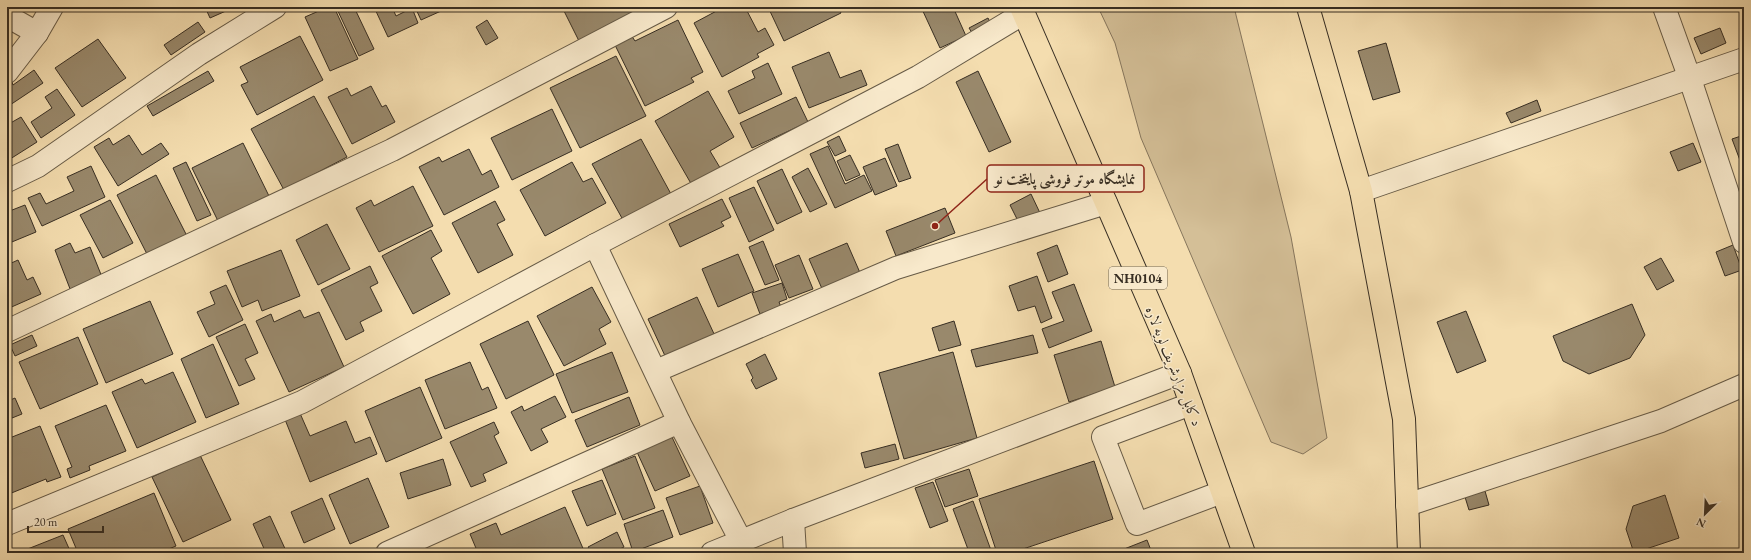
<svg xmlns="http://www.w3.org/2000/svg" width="1751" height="560" viewBox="0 0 1751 560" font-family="'EB Garamond',Amiri,serif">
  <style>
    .green { fill: #d4bf97; stroke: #86765d }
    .building { fill: #99896c; stroke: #372e23 }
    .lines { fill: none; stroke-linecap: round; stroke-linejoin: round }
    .minor-casing { stroke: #665a46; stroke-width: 24 }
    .highway-casing { stroke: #372e23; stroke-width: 24 }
    .minor { stroke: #f8e9cb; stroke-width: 22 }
    .highway { stroke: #f4ddaf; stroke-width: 22 }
    .labels { text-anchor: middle; stroke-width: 3; stroke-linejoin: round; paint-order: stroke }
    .shield { fill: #f8e9cb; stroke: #716655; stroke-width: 1 }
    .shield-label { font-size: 13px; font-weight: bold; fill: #372e23 }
    .street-label { font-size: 14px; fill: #372e23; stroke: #f8e9cb }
    .leader { fill: none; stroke: #8f2418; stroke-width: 1.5 }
    .callout-dot { fill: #8f2418; stroke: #f8e9cb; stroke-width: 1.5 }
    .callout { fill: #f8e9cb; stroke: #8f2418; stroke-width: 1.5 }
    .callout-label { font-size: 15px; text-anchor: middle; font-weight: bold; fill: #372e23 }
  </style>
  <rect width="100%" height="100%" fill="#f4ddaf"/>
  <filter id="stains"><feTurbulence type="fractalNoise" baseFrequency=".005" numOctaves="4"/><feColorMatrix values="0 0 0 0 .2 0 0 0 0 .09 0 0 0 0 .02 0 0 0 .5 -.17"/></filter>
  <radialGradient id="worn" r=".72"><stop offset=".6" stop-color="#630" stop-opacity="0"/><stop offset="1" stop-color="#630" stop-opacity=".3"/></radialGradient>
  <polygon class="green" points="1098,7 1233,7 1235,11 1291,237 1327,438 1303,454 1271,442 1141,138 1115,43"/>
  <g class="building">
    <polygon points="205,7 235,7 210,18"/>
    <polygon points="328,7 334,7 358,59 330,71 305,17"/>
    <polygon points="336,7 354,7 374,49 359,56"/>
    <polygon points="374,7 392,7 396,16 412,8 418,23 388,37"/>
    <polygon points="415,7 450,7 421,20"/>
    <polygon points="562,7 632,7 636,14 580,43"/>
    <polygon points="724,7 745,7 758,32 765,28 774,45 757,54 759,57 722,77 694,23"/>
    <polygon points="768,7 838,7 841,13 784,41"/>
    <polygon points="921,7 953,7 966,36 940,48"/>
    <polygon points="1611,7 1624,7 1612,11"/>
    <polygon points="988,18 992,26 974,36 969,28"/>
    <polygon points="487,20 498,38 486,45 476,27"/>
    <polygon points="678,20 703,72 691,78 694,82 645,106 614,43 631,35 635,41"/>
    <polygon points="198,22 205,32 171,55 164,45"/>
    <polygon points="1720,28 1726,43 1701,54 1694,38"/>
    <polygon points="300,36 323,80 257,115 241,85 248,82 240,67"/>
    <polygon points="98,39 126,78 82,107 55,68"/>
    <polygon points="1386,43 1400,92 1373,100 1358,51"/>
    <polygon points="829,52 840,78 861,70 867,85 809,108 792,67"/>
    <polygon points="616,56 646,116 580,148 550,88"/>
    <polygon points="768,63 782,94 739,114 728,91 755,78 752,71"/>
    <polygon points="34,70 43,83 7,107 7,85 12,82 13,85"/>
    <polygon points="208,71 214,81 153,116 147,106"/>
    <polygon points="978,71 1011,142 989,152 956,82"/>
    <polygon points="371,86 382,107 386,105 395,122 352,144 328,97 347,88 351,96"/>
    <polygon points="57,89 75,115 41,138 31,122 52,108 45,97"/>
    <polygon points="708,91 734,137 710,151 722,171 693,187 655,121"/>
    <polygon points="314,96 347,157 284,190 251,129"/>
    <polygon points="796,97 808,122 752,148 740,123"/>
    <polygon points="1537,100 1541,111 1511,123 1506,113"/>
    <polygon points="552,109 572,151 512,180 491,138"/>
    <polygon points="21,117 37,142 7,161 7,125"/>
    <polygon points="129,135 142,155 161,143 169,154 118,186 94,147 109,138 113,145"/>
    <polygon points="1744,135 1744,171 1732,139"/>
    <polygon points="839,136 846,151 835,156 827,142"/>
    <polygon points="641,139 671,194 623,220 592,164"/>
    <polygon points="243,143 269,196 218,221 192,168"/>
    <polygon points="1693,143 1701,162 1678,171 1670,152"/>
    <polygon points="898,144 911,178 899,182 885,149"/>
    <polygon points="828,146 845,184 864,175 872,191 835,208 810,154"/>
    <polygon points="469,149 482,175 491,170 499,187 444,215 419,167 439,157 442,162"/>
    <polygon points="850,155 860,175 846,181 837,161"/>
    <polygon points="885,158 897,186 875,195 863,167"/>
    <polygon points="186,162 211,215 197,221 173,168"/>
    <polygon points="572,162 583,182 592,178 606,203 545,236 520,190"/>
    <polygon points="91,166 105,197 42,226 28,198 40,193 46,204 74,191 67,177"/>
    <polygon points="808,168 827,204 810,212 792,177"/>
    <polygon points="782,169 802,212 777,224 757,181"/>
    <polygon points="156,175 188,238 149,258 117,195"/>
    <polygon points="413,186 433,226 379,252 356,208 371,200 374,206"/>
    <polygon points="754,187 774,230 749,242 729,198"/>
    <polygon points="1031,194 1040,213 1019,223 1010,205"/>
    <polygon points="722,199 731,217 721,222 724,226 680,247 669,224"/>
    <polygon points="110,200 133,243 103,258 80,215"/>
    <polygon points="495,201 505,220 497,224 513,255 478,273 452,223"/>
    <polygon points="25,205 36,232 7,244 7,212"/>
    <polygon points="945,208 955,233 896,256 886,231"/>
    <polygon points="327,224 350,269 318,285 296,240"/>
    <polygon points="431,230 442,251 431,258 450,294 413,314 382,256"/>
    <polygon points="763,241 779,280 765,285 749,247"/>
    <polygon points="70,243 75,253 90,247 102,277 72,294 55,250"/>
    <polygon points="847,243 861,275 823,291 809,259"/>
    <polygon points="1057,245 1068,274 1048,282 1037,253"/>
    <polygon points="1733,245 1742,270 1725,276 1716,252"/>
    <polygon points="281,250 300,296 262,311 258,300 242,307 227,271"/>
    <polygon points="738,254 754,291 718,307 702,269"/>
    <polygon points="799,255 813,289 789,298 775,265"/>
    <polygon points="1661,258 1674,281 1657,290 1644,267"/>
    <polygon points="18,260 27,280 33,277 41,294 7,309 7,265"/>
    <polygon points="370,266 378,283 370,287 382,311 360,322 364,331 346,340 321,290"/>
    <polygon points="1037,276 1052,318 1041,323 1035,306 1018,311 1009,286"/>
    <polygon points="782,283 787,299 779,302 781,307 760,314 752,293"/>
    <polygon points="1074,284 1092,331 1049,348 1042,329 1064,321 1052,292"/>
    <polygon points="226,285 243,320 209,337 197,312 215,304 210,292"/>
    <polygon points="592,287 611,322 599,329 606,344 564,366 537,316"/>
    <polygon points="697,297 715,336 666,358 648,319"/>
    <polygon points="150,301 173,354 106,383 83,329"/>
    <polygon points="1632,304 1645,335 1630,358 1589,374 1563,361 1553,336"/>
    <polygon points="300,310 304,318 319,312 344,367 289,392 256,321 271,314 274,322"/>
    <polygon points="1466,311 1486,361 1457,373 1437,322"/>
    <polygon points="528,321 554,375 506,399 480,344"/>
    <polygon points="954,321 961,345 939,351 932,328"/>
    <polygon points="245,324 258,353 245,359 255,379 239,386 216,337"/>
    <polygon points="32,335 37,346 15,356 10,345"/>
    <polygon points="1033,335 1038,353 976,367 971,350"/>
    <polygon points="78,337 98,384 40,409 19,362"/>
    <polygon points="1101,341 1115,387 1069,402 1054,355"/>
    <polygon points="213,344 239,404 206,418 181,359"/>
    <polygon points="612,352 628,392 572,413 556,374"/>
    <polygon points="953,352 977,438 904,459 879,373"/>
    <polygon points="765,354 777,379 756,389 751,380 753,378 746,364"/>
    <polygon points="470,362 482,390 488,387 497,408 445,429 425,380"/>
    <polygon points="173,372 196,422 137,448 112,392 142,379 145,384"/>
    <polygon points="420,387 442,438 386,462 365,411"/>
    <polygon points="555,396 566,417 541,429 548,442 531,451 511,412 522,406 524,411"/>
    <polygon points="629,397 640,425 587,447 575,420"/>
    <polygon points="15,398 22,414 7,420 7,400 8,401"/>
    <polygon points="106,405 126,451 89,466 90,470 70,478 67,469 72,467 55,426"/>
    <polygon points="299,411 310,436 346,421 355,443 370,437 377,454 310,482 284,417"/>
    <polygon points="494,422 499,433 494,436 507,463 483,474 486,481 471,487 450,442"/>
    <polygon points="40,426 61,477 47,482 46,479 9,494 10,498 7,499 7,439"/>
    <polygon points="672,437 690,476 655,491 637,452"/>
    <polygon points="895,444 899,459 865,468 861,453"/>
    <polygon points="200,455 231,520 183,542 152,477"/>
    <polygon points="635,456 655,508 623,520 602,469"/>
    <polygon points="443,459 451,485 408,499 400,473"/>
    <polygon points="1094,461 1113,519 1011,553 997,553 979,499"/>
    <polygon points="969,469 978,496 945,507 935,480"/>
    <polygon points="368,478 389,527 350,544 329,495"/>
    <polygon points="602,480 616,514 587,526 572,491"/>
    <polygon points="933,482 948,521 930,528 915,488"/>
    <polygon points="700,486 713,523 680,535 666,498"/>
    <polygon points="1485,491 1489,505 1469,510 1465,497"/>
    <polygon points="154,493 176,546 159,553 78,553 68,529"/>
    <polygon points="1665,495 1679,538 1634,553 1626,529 1633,506"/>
    <polygon points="322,498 335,529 304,543 291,512"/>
    <polygon points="973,501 992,553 965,553 969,552 953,509"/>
    <polygon points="565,507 585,553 478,553 470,534 496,523 501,535"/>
    <polygon points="663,510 673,537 633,552 624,524"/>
    <polygon points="270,516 287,553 266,553 253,524"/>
    <polygon points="617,532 624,547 612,553 592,553 588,547"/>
    <polygon points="63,535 71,553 20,553 20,552"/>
    <polygon points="1147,540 1152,553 1114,553"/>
  </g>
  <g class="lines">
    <defs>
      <g id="minor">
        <polyline points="1664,7 1690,79 1744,242"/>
        <polyline points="7,16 37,33"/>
        <polyline points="7,72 37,33 52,7"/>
        <polyline points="7,181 38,166 199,54 275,7"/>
        <polyline points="1361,191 1744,59"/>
        <polyline points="595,245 679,422 741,541"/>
        <polyline points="7,331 392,150 666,7"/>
        <polyline points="656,371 896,268 1106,203"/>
        <polyline points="1191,404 1103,437 1137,524 1222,492"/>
        <polyline points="1407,505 1661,421 1744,385"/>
        <polyline points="793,520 795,553"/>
        <polyline points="7,524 302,402 595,245 918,77 1024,13"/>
        <polyline points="387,553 679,422"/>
        <polyline points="712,553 793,520 1180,373"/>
      </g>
      <g id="highway">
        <polyline points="1021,7 1180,373 1244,553"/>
        <polyline points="1308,7 1361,191 1404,419 1409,553"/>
      </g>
    </defs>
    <use href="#minor" class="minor-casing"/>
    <use href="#highway" class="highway-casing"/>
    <use href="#minor" class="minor"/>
    <use href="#highway" class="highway"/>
  </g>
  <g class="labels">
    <rect class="shield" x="1109" y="267" width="58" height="22" rx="3"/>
    <g class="shield-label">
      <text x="1138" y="283">NH0104</text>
    </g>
    <g class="street-label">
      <text transform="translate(1174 366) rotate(68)" y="5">د کابل مزارشریف لویه لاره</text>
    </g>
  </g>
  <path class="leader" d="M935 226L987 179"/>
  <circle class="callout-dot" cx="935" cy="226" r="4"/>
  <rect class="callout" x="987" y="165" width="157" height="27" rx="4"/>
  <g class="callout-label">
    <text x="1065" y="184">نمایشگاه موتر فروشی پایتخت نو</text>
  </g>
  <rect width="1751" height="560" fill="none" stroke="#f4ddaf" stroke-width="24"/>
  <rect x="8" y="8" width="1735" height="544" fill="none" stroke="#372e23" stroke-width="2"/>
  <rect x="12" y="12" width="1727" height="536" fill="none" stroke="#372e23"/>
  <g transform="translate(1705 514) rotate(204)" stroke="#f8e9cb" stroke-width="3" paint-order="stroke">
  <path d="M0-3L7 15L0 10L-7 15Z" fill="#372e23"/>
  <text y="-6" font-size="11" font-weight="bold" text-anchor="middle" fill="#372e23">N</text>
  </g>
  <path d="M28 526v6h75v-6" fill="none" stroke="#372e23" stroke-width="2"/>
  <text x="34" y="526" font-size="12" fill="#372e23" stroke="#f8e9cb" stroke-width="3" paint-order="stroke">20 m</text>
  <rect width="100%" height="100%" filter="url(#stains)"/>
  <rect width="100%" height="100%" fill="url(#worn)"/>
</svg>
